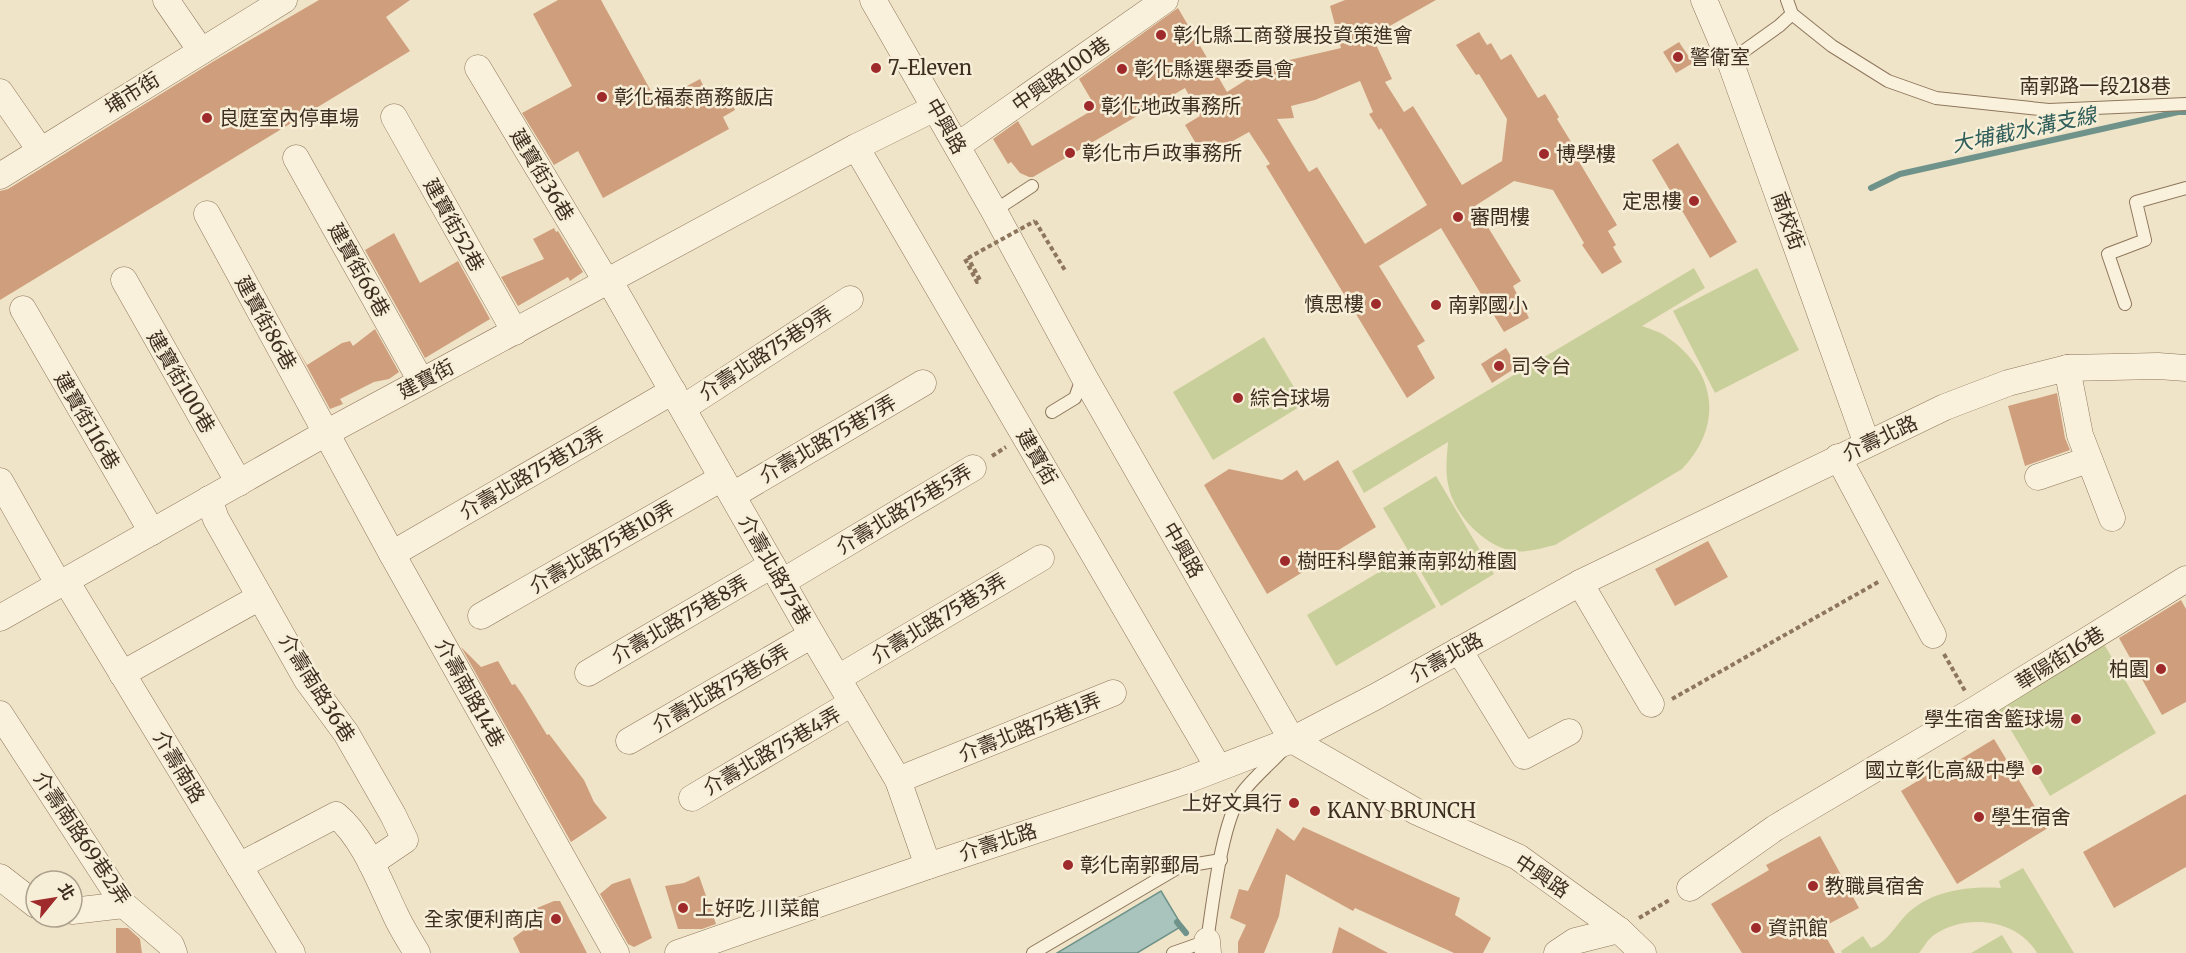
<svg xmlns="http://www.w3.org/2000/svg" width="2186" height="953" viewBox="0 0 2186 953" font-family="Merriweather,'Noto Sans TC',serif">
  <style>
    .green { fill: #c9cf9b }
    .water { fill: #a9c4bc; stroke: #6f938a; stroke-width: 1.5 }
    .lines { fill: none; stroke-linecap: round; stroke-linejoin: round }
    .stream { stroke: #6f938a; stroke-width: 6 }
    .building { fill: #cf9f7d; fill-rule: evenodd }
    .service-casing { stroke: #8d765c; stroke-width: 14 }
    .minor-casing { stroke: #8d765c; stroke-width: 27 }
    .path { stroke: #8d765c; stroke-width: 4; stroke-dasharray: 4.5 3; stroke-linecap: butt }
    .service { stroke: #faf1dc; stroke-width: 12 }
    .minor { stroke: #faf1dc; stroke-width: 26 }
    .path-bridge { stroke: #8d765c; stroke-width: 4; stroke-dasharray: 4.5 3; stroke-linecap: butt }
    .poi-dot { fill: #9e2a2b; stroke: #f7eed8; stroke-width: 2 }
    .labels { text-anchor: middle; stroke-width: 5; stroke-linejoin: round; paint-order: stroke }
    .poi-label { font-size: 20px; fill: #3d2e20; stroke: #f7eed8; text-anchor: start }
    .street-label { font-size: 20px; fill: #3d2e20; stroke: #f7eed8 }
    .water-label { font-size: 21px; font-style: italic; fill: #2f5d5a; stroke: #f7eed8 }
  </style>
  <rect width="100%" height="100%" fill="#f0e4c8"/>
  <g class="green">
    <path d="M1694,268L1705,288L1642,326C1649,329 1658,331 1664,335C1716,369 1725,424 1682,469L1555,545C1542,548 1527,553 1513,551C1484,546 1453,514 1448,484C1445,470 1447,456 1448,442L1364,493L1352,471Z"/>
    <polygon points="1757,268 1799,350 1715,393 1673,311"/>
    <polygon points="1264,337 1304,404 1213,460 1173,392"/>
    <polygon points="1436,476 1494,574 1441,606 1383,508"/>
    <polygon points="1406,556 1436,607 1336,666 1307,615"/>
    <polygon points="2104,644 2156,733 2050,796 1996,705"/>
    <path d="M2023,868L2074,953H2037C2017,919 1966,913 1934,935C1928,939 1924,947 1919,953H1842L1841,951L1863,936L1871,948C1887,942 1894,928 1905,916C1929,891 1967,886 2001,888L1999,881Z"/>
    <polygon points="2002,935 2013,953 1971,953"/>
  </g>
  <polygon class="water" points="1161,891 1182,926 1137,953 1057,953"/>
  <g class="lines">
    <g class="stream">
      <polyline points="1871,188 1900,174 2178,112 2186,112"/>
      <polyline points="1177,922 1186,933"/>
    </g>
  </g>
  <g class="building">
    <polygon points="319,0 410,0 386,17 410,51 0,300 0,191 8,189 214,61"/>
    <polygon points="558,0 601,0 657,102 700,79 707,93 722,85 735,110 723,117 729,129 603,198 578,151 554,165 522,113 572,86 533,14"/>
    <path d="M1345,0H1436L1372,36L1392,79L1385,82L1404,112L1413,106L1462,185L1502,161L1507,119L1479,74L1476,75L1456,45L1479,32L1487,45L1491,43L1501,60L1511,54L1538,98L1545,94L1559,117L1557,119L1581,158L1578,160L1617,225L1608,231L1616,245L1613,247L1622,262L1602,274L1582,245L1584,243L1553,190L1514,181L1475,206L1521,281L1513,286L1529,318L1504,332L1441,228L1379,266L1425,341L1417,346L1435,378L1407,398L1266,166L1270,164L1249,132L1204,157L1185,125L1200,116L1185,88L1033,177H1029L1020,173L1011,162L1008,164L993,139L1018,121L1032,146L1096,108L1079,79L1178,8L1227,92L1260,71L1259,67L1341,48L1330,6ZM1360,81L1373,112L1369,114L1379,130L1381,128L1427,205L1365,244L1317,167L1309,172L1277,119L1294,118L1291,106L1315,100Z"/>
    <polygon points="1679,42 1693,63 1676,73 1663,52"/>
    <polygon points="1678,143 1737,242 1710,258 1652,160"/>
    <polygon points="554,228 556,232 558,231 583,272 570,281 568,277 518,306 501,277 544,259 533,239"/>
    <polygon points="394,233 420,283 458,261 490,319 425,358 365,250"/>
    <polygon points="375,329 399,372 389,379 374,382 340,399 343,404 330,409 296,346 307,365 342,343 350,341 353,346"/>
    <polygon points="1506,348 1517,367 1492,383 1481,364"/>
    <polygon points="2057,393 2065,438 2070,450 2025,466 2008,406"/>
    <polygon points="1338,460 1376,527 1267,594 1204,485 1229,469 1282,480 1297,470 1304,481"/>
    <polygon points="1708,541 1728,577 1675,606 1655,569"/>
    <polygon points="2181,600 2186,609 2186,702 2162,715 2119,638"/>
    <polygon points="461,647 481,667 498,661 512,685 515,684 522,694 547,735 549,734 584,780 594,802 607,818 571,842"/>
    <polygon points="1994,739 2048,828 1957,884 1901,791 1939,768 1941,771"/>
    <polygon points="2186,794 2186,867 2114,908 2083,852"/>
    <polygon points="1303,827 1460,898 1455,915 1491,938 1483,953 1454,953 1355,908 1353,911 1286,874 1279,916 1264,953 1238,953 1238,942 1246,925 1230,918 1239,889 1248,891 1277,828 1294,841"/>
    <polygon points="1820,836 1859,908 1821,928 1835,953 1742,953 1711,904 1769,870 1766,865"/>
    <polygon points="699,876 716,924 702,929 678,929 665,886 684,883"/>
    <polygon points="630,878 652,938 634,947 628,944 600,894 612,884"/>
    <polygon points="554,901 560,901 587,953 520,953 513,938 542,917 537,908"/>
    <polygon points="1339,927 1388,953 1332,953"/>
    <polygon points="116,928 128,928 140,939 142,953 116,953"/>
  </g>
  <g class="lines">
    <defs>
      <g id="service">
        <polyline points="1787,0 1792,14 1832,46 1888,81 1936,98 2049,110 2186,104"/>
        <polyline points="1730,61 1779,26 1792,14"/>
        <polyline points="994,211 1032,186"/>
        <polyline points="2125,304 2108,254 2145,240 2136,202 2186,188"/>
        <polyline points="1052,412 1075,398 1083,376"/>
        <polyline points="1033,953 1179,867 1221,860"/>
        <path d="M1173,953L1207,941C1213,903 1221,824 1242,793C1253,778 1270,764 1283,750"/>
      </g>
      <g id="minor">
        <polyline points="166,0 201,51"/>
        <polyline points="873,0 994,211 1083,375 1292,740 1417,812 1518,857 1619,930 1643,953"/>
        <polyline points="1704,0 1730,61 1867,444"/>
        <polyline points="478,68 606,281"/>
        <polyline points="0,92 40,150"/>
        <polyline points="394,117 515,332"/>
        <polyline points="957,146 1165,0"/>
        <polyline points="856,147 1218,767"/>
        <polyline points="296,158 421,381"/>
        <polyline points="0,176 284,0"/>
        <polyline points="207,214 392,554 616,953"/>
        <polyline points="124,280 239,483"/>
        <polyline points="609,280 812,635 898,780 928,866"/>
        <polyline points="23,309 152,532"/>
        <polyline points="2067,368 2080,435 2112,518"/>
        <polyline points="683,408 850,299"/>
        <polyline points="1838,457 1933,635"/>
        <polyline points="2038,477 2088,460"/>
        <polyline points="0,481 59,585"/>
        <polyline points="733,495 923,383"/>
        <polyline points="209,499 216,519 307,680 346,733 393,815 405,840 371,863"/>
        <polyline points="392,554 673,391"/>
        <polyline points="66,581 292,953"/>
        <polyline points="782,582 973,468"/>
        <polyline points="1580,583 1651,704"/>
        <polyline points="481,616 722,478"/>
        <polyline points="0,618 326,433 856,147 935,108"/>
        <polyline points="1459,650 1524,756 1569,732"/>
        <polyline points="588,673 772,565"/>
        <polyline points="122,674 260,597"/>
        <polyline points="838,678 1041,558"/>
        <polyline points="0,714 124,905 171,945 174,953"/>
        <polyline points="629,741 812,635"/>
        <polyline points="898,780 1113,693"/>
        <polyline points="692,798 852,703"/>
        <path d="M239,866L336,815C364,838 380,883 396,916C402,929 410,941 417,953"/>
        <polyline points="0,877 36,905"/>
        <polyline points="1690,888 1775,828 1976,709 2186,579"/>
        <polyline points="72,911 124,905"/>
        <polyline points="1207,941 1208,953"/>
        <polyline points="678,953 928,866 1185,781 1292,740 1375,697 1580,583 1945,407 2008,383 2067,368 2158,366 2186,368"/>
        <polyline points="1557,953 1575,941 1619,930"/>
      </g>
    </defs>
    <use href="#service" class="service-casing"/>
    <use href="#minor" class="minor-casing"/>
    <g class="path">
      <polyline points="1035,221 1066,272"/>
      <polyline points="965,259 977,282 980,280 968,258"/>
      <polyline points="992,456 1006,447"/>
      <polyline points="1944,654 1965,691"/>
      <polyline points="1672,699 1880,581"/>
      <polyline points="1639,918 1671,899"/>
    </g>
    <use href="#service" class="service"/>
    <use href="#minor" class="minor"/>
    <polyline class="path-bridge" points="968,258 1035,221"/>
  </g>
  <g class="poi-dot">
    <circle cx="1161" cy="35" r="6"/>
    <circle cx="1678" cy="57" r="6"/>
    <circle cx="876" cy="68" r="6"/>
    <circle cx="1122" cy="69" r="6"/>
    <circle cx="602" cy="97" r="6"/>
    <circle cx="1089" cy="106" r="6"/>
    <circle cx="207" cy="118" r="6"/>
    <circle cx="1070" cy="153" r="6"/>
    <circle cx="1544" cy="154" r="6"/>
    <circle cx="1694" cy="201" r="6"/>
    <circle cx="1458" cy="217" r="6"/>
    <circle cx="1376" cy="304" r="6"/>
    <circle cx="1436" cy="305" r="6"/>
    <circle cx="1499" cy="366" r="6"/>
    <circle cx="1238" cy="398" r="6"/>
    <circle cx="1285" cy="561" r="6"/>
    <circle cx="2161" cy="669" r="6"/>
    <circle cx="2076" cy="719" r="6"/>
    <circle cx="2037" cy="770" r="6"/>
    <circle cx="1294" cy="803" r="6"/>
    <circle cx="1315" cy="811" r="6"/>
    <circle cx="1979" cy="817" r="6"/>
    <circle cx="1068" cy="865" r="6"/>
    <circle cx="1813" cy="886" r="6"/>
    <circle cx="683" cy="908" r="6"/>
    <circle cx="556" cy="919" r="6"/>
    <circle cx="1756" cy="928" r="6"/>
  </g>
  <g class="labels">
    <g class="poi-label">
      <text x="1173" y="42">彰化縣工商發展投資策進會</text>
      <text x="1690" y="64">警衛室</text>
      <text x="888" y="75">7-Eleven</text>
      <text x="1134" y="76">彰化縣選舉委員會</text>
      <text x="614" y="104">彰化福泰商務飯店</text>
      <text x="1101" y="113">彰化地政事務所</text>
      <text x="219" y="125">良庭室內停車場</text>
      <text x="1082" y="160">彰化市戶政事務所</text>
      <text x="1556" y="161">博學樓</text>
      <text x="1682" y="208" text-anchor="end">定思樓</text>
      <text x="1470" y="224">審問樓</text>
      <text x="1364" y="311" text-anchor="end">慎思樓</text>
      <text x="1448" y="312">南郭國小</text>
      <text x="1511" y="373">司令台</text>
      <text x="1250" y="405">綜合球場</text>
      <text x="1297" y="568">樹旺科學館兼南郭幼稚園</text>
      <text x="2149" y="676" text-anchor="end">柏園</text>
      <text x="2064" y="726" text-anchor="end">學生宿舍籃球場</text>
      <text x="2025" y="777" text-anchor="end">國立彰化高級中學</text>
      <text x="1282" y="810" text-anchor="end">上好文具行</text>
      <text x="1327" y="818">KANY BRUNCH</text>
      <text x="1991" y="824">學生宿舍</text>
      <text x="1080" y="872">彰化南郭郵局</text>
      <text x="1825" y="893">教職員宿舍</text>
      <text x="695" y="915">上好吃 川菜館</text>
      <text x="544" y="926" text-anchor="end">全家便利商店</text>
      <text x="1768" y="935">資訊館</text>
    </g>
    <g class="street-label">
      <text transform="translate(1061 74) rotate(-35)" y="7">中興路100巷</text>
      <text x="2095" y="93">南郭路一段218巷</text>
      <text transform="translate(132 93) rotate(-32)" y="7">埔市街</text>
      <text transform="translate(946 126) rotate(60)" y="7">中興路</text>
      <text transform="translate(542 175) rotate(59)" y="7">建寶街36巷</text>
      <text transform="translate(1788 221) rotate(70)" y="7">南校街</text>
      <text transform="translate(454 225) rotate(61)" y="7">建寶街52巷</text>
      <text transform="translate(359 270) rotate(61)" y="7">建寶街68巷</text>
      <text transform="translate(266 323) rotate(61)" y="7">建寶街86巷</text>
      <text transform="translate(766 353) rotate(-33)" y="7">介壽北路75巷9弄</text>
      <text transform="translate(426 379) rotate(-28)" y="7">建寶街</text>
      <text transform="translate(181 382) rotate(60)" y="7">建寶街100巷</text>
      <text transform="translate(87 421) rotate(60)" y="7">建寶街116巷</text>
      <text transform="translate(1880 438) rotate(-25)" y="7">介壽北路</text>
      <text transform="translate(828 439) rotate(-30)" y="7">介壽北路75巷7弄</text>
      <text transform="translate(1037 457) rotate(60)" y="7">建寶街</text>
      <text transform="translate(532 473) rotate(-30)" y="7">介壽北路75巷12弄</text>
      <text transform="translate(904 509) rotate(-31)" y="7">介壽北路75巷5弄</text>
      <text transform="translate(602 547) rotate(-30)" y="7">介壽北路75巷10弄</text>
      <text transform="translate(1183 550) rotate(60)" y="7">中興路</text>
      <text transform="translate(775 570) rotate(60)" y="7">介壽北路75巷</text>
      <text transform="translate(939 618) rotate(-31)" y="7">介壽北路75巷3弄</text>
      <text transform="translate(680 619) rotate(-30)" y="7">介壽北路75巷8弄</text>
      <text transform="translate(1446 657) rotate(-29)" y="7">介壽北路</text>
      <text transform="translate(2060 658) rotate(-32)" y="7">華陽街16巷</text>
      <text transform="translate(317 688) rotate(58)" y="7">介壽南路36巷</text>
      <text transform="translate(721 688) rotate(-30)" y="7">介壽北路75巷6弄</text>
      <text transform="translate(470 693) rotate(61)" y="7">介壽南路14巷</text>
      <text transform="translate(1030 727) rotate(-22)" y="7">介壽北路75巷1弄</text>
      <text transform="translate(772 751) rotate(-30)" y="7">介壽北路75巷4弄</text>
      <text transform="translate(179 767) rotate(59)" y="7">介壽南路</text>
      <text transform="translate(82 838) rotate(56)" y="7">介壽南路69巷2弄</text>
      <text transform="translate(998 842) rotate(-18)" y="7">介壽北路</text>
      <text transform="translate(1542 876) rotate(34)" y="7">中興路</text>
    </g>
    <g class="water-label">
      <text transform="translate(2024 130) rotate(-12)" y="7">大埔截水溝支線</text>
    </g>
  </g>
  <g transform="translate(54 899) rotate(60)"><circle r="28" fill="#f7eed8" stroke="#ada18e" stroke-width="1.5"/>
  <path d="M0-4.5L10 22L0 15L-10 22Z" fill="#9e2a2b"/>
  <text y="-9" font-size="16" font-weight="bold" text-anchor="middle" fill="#3d2e20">北</text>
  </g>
</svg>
